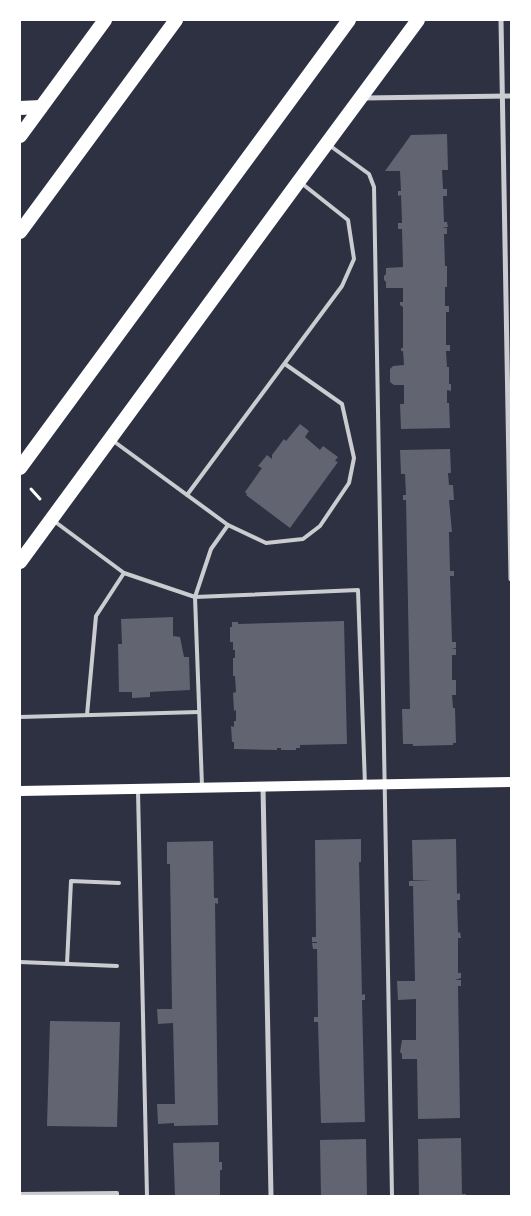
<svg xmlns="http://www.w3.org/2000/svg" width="531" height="1216" viewBox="0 0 531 1216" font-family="'Alegreya Sans',sans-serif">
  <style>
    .building { fill: #626471 }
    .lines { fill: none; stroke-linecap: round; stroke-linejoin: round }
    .path { stroke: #fff; stroke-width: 3 }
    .service { stroke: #caccd0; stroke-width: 4 }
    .minor { stroke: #caccd0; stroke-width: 5 }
    .secondary { stroke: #fff; stroke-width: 10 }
    .trunk { stroke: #fff; stroke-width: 14 }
  </style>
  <rect width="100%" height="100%" fill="#2d3142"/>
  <g class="building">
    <polygon points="447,134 448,170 442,170 443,189 447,189 447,196 443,196 444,222 447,222 448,227 442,227 447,228 447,234 444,234 445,266 447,266 447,287 445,287 445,306 449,306 449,312 446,312 446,345 450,345 450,351 446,351 447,367 449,367 449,384 451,384 451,391 447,390 447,403 449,403 450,428 401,429 400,404 404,404 404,385 394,385 390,382 390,369 393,366 404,365 403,351 401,351 401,348 403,348 403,307 400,305 400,302 403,302 403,288 386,288 386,282 384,280 384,276 386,274 386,268 403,267 402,229 398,229 398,223 402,223 401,195 398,196 398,191 401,191 400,171 385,171 411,135"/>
    <polygon points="300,424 309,431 305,437 320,450 323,446 338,457 335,461 338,462 290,528 246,495 247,494 245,492 262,468 258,466 267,455 272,459 272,455 284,439 286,441"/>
    <polygon points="450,449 451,473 448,473 449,485 453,485 454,500 449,500 452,532 449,532 450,571 454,571 454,576 450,576 452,642 456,642 456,648 451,649 456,649 456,655 452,655 452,680 456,680 456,695 452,695 453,708 455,708 456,743 453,743 453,745 413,746 413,744 403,744 402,709 410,709 406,500 403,500 403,495 406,495 405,474 401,474 400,450"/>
    <polygon points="173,617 173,636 180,637 184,657 189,657 190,690 150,692 150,697 132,698 132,692 119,692 118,644 122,644 121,619"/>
    <polygon points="344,621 347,744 300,745 300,748 296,748 296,750 281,750 281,748 277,748 277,750 234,749 234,742 232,742 231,726 234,727 234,721 236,721 236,710 234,711 233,693 236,692 235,676 233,676 233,658 235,658 235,650 233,650 233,642 230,642 230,627 232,627 232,622 238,622 238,624"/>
    <polygon points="361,839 361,862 359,862 362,995 365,994 365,1000 362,1000 365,1122 321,1123 318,1022 314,1022 314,1017 318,1017 317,949 313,949 312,943 317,943 317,942 312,942 312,937 316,937 315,840"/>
    <polygon points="456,839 457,894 460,893 460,900 457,900 458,933 460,932 461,938 458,938 458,973 461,973 461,978 455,980 461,980 461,986 458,986 460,1118 418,1119 417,1059 402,1059 402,1054 400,1052 402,1040 416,1040 416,999 398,1000 397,981 415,981 413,886 409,886 409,881 431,880 413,880 412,840"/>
    <polygon points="213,841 214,898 218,898 218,904 215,903 218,1125 174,1126 174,1123 158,1124 157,1104 175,1104 173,1023 158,1024 157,1009 172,1009 170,864 167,864 167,842"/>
    <polygon points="50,1021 120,1022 117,1127 47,1126"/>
    <polygon points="461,1138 462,1194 466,1194 466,1196 419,1196 418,1139"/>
    <polygon points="366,1139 367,1196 321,1196 320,1140"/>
    <polygon points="219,1142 219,1162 222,1162 222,1170 220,1170 220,1196 175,1196 173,1143"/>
  </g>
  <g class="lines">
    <polyline class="path" points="31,489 40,499"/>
    <g class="service">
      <polyline points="329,145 369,174 374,187 392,1196"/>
      <polyline points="112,440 228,525 211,549 195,597 202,786"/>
      <polyline points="187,495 342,286 354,259 348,220 300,182"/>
      <polyline points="54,521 124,573 96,616 87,715"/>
      <polyline points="228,525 266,543 303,539 320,526 349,483 354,458 342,404 285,364"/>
      <polyline points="124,573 195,597 358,590 365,785"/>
      <polyline points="20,717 199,712"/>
      <polyline points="138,791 147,1196"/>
      <polyline points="20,962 117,966"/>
      <polyline points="67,964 71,881 119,883"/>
      <polyline points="20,1194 117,1193 117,1196"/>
    </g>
    <g class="minor">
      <polyline points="501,20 511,579"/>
      <polyline points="364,98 511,96"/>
      <polyline points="263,787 271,1196"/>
    </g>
    <polyline class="secondary" points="20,791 511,782"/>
    <g class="trunk">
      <polyline points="20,108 41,107"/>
      <polyline points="20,136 105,20"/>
      <polyline points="20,232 176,20"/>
      <polyline points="20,468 349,20"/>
      <polyline points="20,562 299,181 418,20"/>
    </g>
  </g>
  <rect width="531" height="1216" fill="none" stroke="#ffffff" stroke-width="42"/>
</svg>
